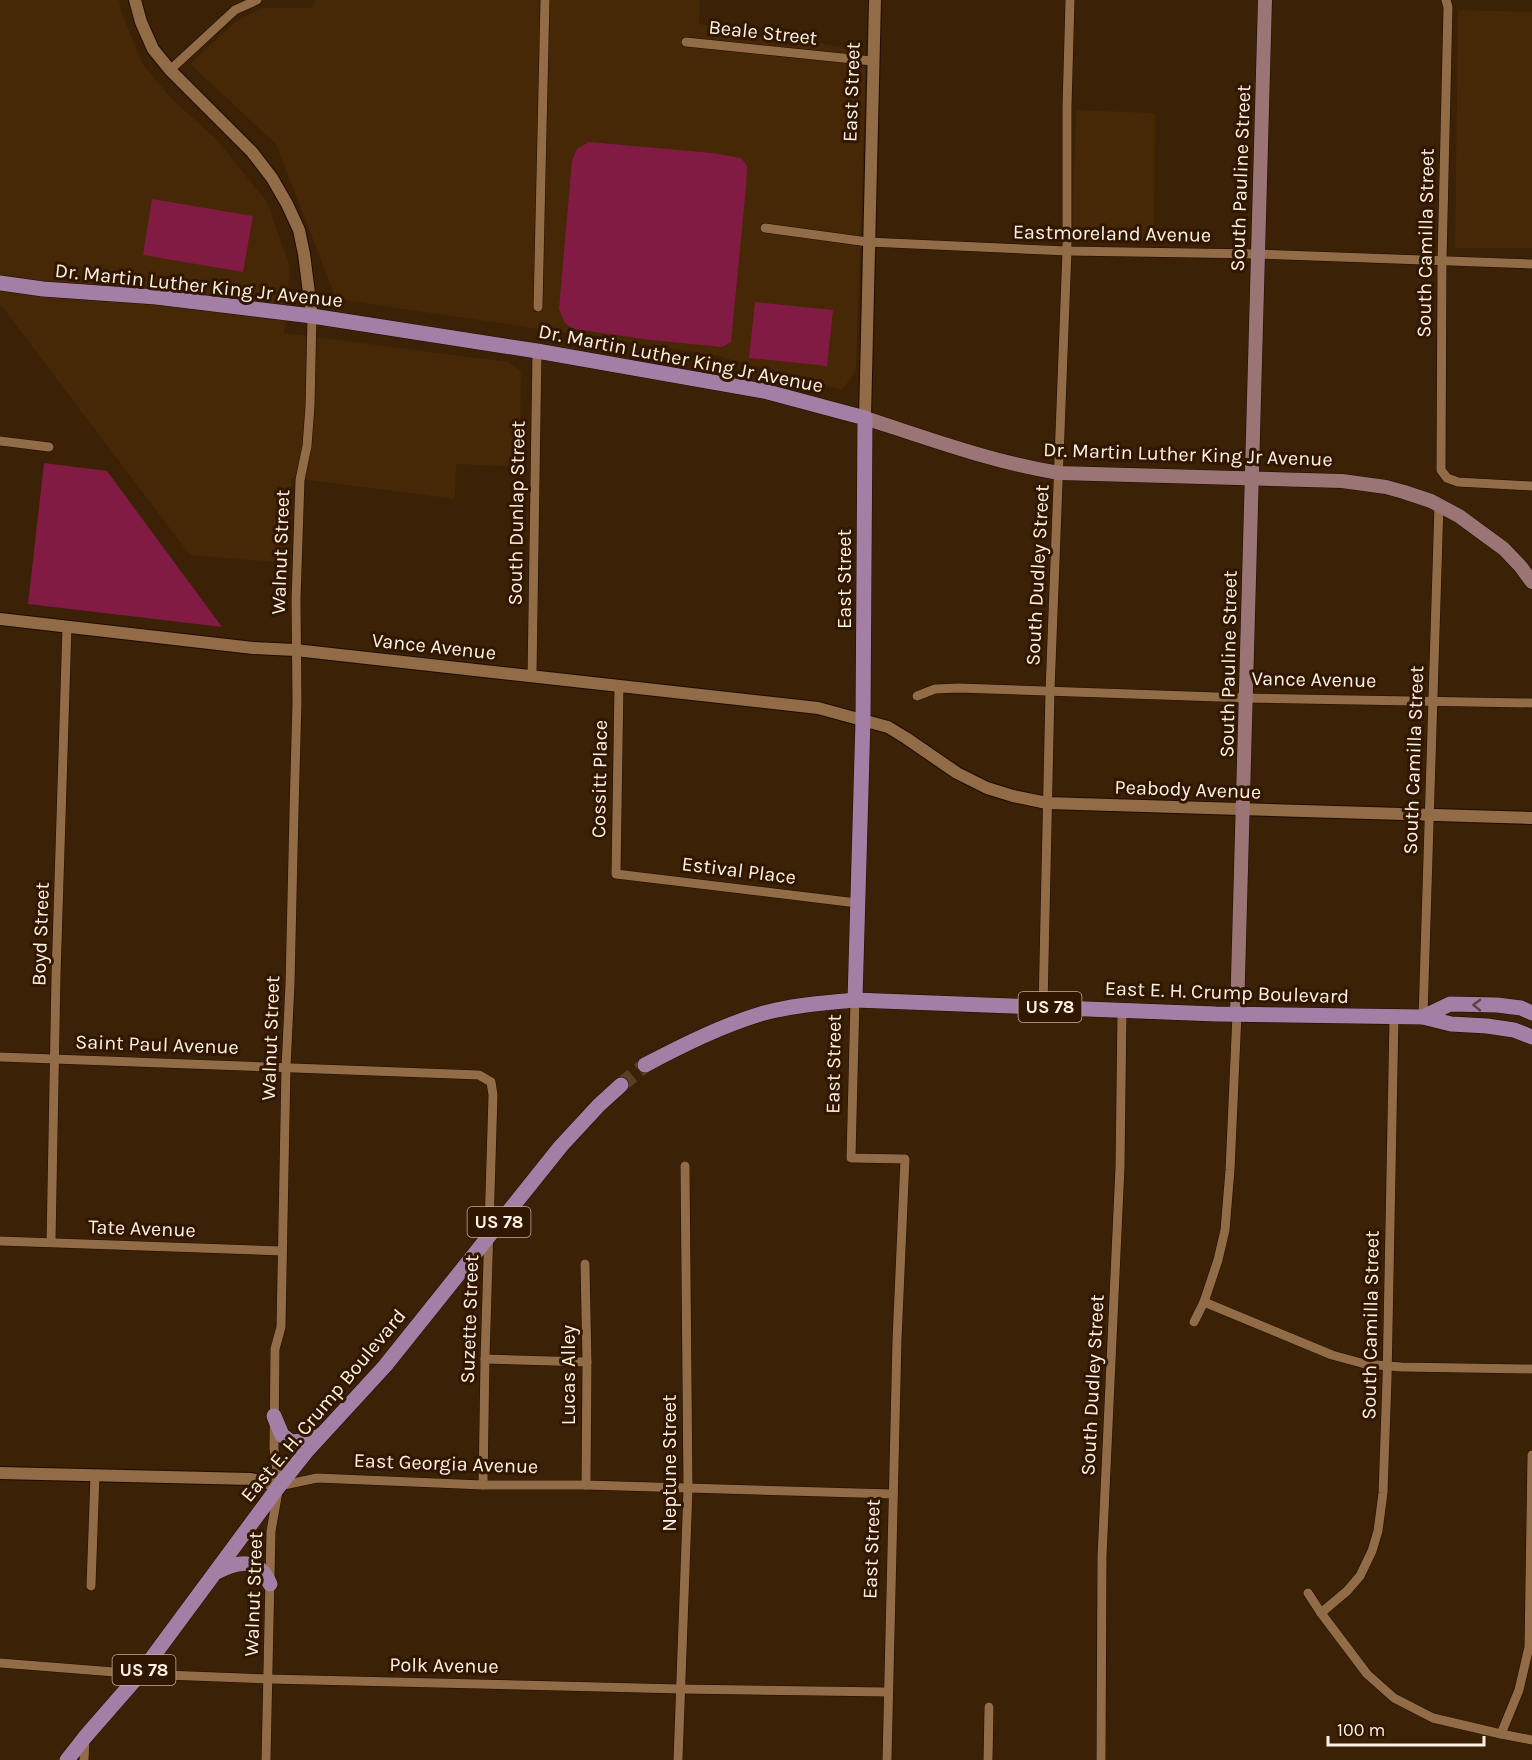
<svg xmlns="http://www.w3.org/2000/svg" width="1532" height="1760" viewBox="0 0 1532 1760" font-family="Karla,sans-serif">
  <style>
    .built { fill: #462706 }
    .green { fill: #821b43 }
    .lines { fill: none; stroke-linecap: round; stroke-linejoin: round }
    .primary-tunnel { stroke: #584027; stroke-width: 15; stroke-dasharray: 15 8; stroke-linecap: butt }
    .minor-casing { stroke: #1e0c00; stroke-width: 10 }
    .tertiary-casing { stroke: #1e0c00; stroke-width: 14 }
    .secondary-casing { stroke: #1e0c00; stroke-width: 15 }
    .primary-casing { stroke: #1e0c00; stroke-width: 16 }
    .minor { stroke: #926b47; stroke-width: 9 }
    .tertiary { stroke: #926b47; stroke-width: 12 }
    .secondary { stroke: #9b7576; stroke-width: 14 }
    .primary { stroke: #a47fa5; stroke-width: 15 }
    .oneway { stroke: #5f4142 }
    .labels { text-anchor: middle; stroke-width: 6; stroke-linejoin: round; paint-order: stroke }
    .shield { fill: #311700; stroke: #c0b0a0; stroke-width: 1.5 }
    .shield-label { font-size: 18px; font-weight: bold; fill: #fef1e5 }
    .street-label { font-size: 20px; fill: #fef1e5; stroke: #311700 }
  </style>
  <rect width="100%" height="100%" fill="#3b2106"/>
  <g class="built">
    <polygon points="0,0 119,0 122,13 142,63 170,97 217,140 267,202 290,267 284,333 509,362 521,372 520,467 456,464 455,499 292,478 288,563 190,555 0,304"/>
    <polygon points="315,0 700,0 699,24 861,50 866,74 856,371 842,390 714,355 336,299 276,144 190,64 235,22 263,8 313,8"/>
    <polygon points="1458,10 1532,12 1532,248 1455,248"/>
    <polygon points="1076,110 1155,113 1154,242 1074,242 1073,205"/>
  </g>
  <g class="green">
    <polygon points="589,142 712,153 741,158 747,166 746,187 731,342 722,347 651,340 574,329 565,323 559,309 572,161 577,149"/>
    <polygon points="152,199 253,216 243,272 143,255"/>
    <polygon points="755,302 833,310 827,366 749,358"/>
    <polygon points="44,463 107,471 222,627 28,604"/>
  </g>
  <g class="lines">
    <polyline class="primary-tunnel" points="621,1085 645,1065"/>
    <defs>
      <g id="minor">
        <polyline points="1446,0 1448,7 1442,261 1441,470 1447,478 1458,482 1532,486"/>
        <polyline points="686,42 872,61"/>
        <polyline points="170,70 235,10 257,0"/>
        <polyline points="765,228 868,242 1067,251 1257,254 1532,264"/>
        <polyline points="538,307 545,0"/>
        <polyline points="0,441 49,447"/>
        <polyline points="532,676 537,351"/>
        <polyline points="619,685 616,874 857,903"/>
        <polyline points="917,696 935,689 958,688 1246,698 1532,703"/>
        <polyline points="855,1000 851,1158 905,1159 897,1340 887,1760"/>
        <polyline points="1043,1007 1050,691 1067,251 1067,107 1070,0"/>
        <polyline points="1423,1017 1439,505"/>
        <polyline points="0,1057 479,1075 491,1082 493,1095 485,1359 483,1485"/>
        <polyline points="0,1241 282,1251"/>
        <polyline points="51,1242 56,976 67,627"/>
        <polyline points="585,1264 587,1362 586,1485"/>
        <polyline points="1204,1302 1332,1355 1365,1364 1401,1367 1532,1369"/>
        <polyline points="1194,1322 1204,1302 1218,1260 1225,1230 1230,1170 1237,1014"/>
        <polyline points="485,1359 587,1362"/>
        <polyline points="279,1486 317,1478 483,1485 586,1485 893,1494"/>
        <polyline points="91,1586 95,1475"/>
        <polyline points="1308,1593 1321,1613 1367,1674 1394,1698 1433,1718 1501,1734 1532,1740"/>
        <polyline points="1321,1613 1347,1591 1360,1576 1372,1551 1378,1531 1383,1493 1387,1380 1394,1017"/>
        <polyline points="0,1663 140,1674 269,1679 681,1689 888,1692"/>
        <polyline points="1501,1734 1519,1690 1529,1647 1532,1455"/>
        <polyline points="84,1760 85,1740"/>
        <polyline points="266,1760 271,1531 279,1486 274,1449 275,1349 281,1327 286,1067 290,984 294,811 297,702 296,600 300,480 307,446 310,406 312,316"/>
        <polyline points="678,1760 688,1489 685,1166"/>
        <polyline points="988,1760 989,1707"/>
        <polyline points="1101,1760 1102,1556 1120,1167 1122,1011"/>
      </g>
      <g id="tertiary">
        <polyline points="135,0 141,22 153,49 170,70 252,152 272,178 287,204 299,230 304,254 312,316"/>
        <polyline points="865,418 875,0"/>
        <polyline points="0,619 253,648 295,650 818,708 888,727 906,738 957,773 987,788 1013,796 1047,803 1532,818"/>
        <polyline points="0,1473 251,1479 279,1486"/>
      </g>
      <g id="secondary">
        <path d="M865,418C929,439 992,462 1059,473L1342,481L1386,487L1404,492L1431,501L1459,516L1504,549L1521,567L1532,582"/>
        <polyline points="1237,1014 1265,0"/>
      </g>
      <g id="primary">
        <polyline points="0,283 43,289 156,297 312,316 537,351 764,391 865,418 863,720 855,1000"/>
        <polyline points="1423,1017 1450,1004 1497,1005 1521,1008 1532,1013"/>
        <path d="M645,1065C683,1045 723,1025 764,1013C794,1005 825,1003 855,1000L1216,1014L1423,1017L1451,1024L1487,1026L1514,1030L1532,1037"/>
        <polyline points="274,1416 282,1435 291,1442 311,1440 321,1435"/>
        <path d="M217,1572C230,1565 250,1558 262,1571C266,1575 268,1580 270,1584"/>
        <polyline points="67,1760 85,1737 140,1674 279,1486 306,1452 385,1366 561,1146 599,1105 621,1085"/>
      </g>
    </defs>
    <use href="#minor" class="minor-casing"/>
    <use href="#tertiary" class="tertiary-casing"/>
    <use href="#secondary" class="secondary-casing"/>
    <use href="#primary" class="primary-casing"/>
    <use href="#minor" class="minor"/>
    <use href="#tertiary" class="tertiary"/>
    <use href="#secondary" class="secondary"/>
    <use href="#primary" class="primary"/>
  </g>
  <defs><path id="oneway-chevron" d="M-2-3.5L2.5 0L-2 3.5" fill="none" stroke-width="1.6" stroke-linecap="round" stroke-linejoin="round" transform="scale(1.5)"/></defs>
  <use class="oneway" href="#oneway-chevron" transform="translate(1477 1005) rotate(-179)"/>
  <g class="labels">
    <g class="shield">
      <rect x="1018.5" y="992" width="63" height="30" rx="4.5"/>
      <rect x="467.5" y="1207" width="63" height="30" rx="4.5"/>
      <rect x="112.5" y="1655" width="63" height="30" rx="4.5"/>
    </g>
    <g class="shield-label">
      <text x="1050" y="1013">US 78</text>
      <text x="499" y="1228">US 78</text>
      <text x="144" y="1676">US 78</text>
    </g>
    <g class="street-label">
      <text transform="translate(763 32) rotate(6)" y="7">Beale Street</text>
      <text transform="translate(851 92) rotate(-88)" y="7">East Street</text>
      <text transform="translate(1240 178) rotate(-88)" y="7">South Pauline Street</text>
      <text transform="translate(1112 233) rotate(1)" y="7">Eastmoreland Avenue</text>
      <text transform="translate(1425 243) rotate(-89)" y="7">South Camilla Street</text>
      <text transform="translate(199 285) rotate(6)" y="7">Dr. Martin Luther King Jr Avenue</text>
      <text transform="translate(681 358) rotate(11)" y="7">Dr. Martin Luther King Jr Avenue</text>
      <text transform="translate(1188 454) rotate(2)" y="7">Dr. Martin Luther King Jr Avenue</text>
      <text transform="translate(516 513) rotate(-89)" y="7">South Dunlap Street</text>
      <text transform="translate(280 552) rotate(-88)" y="7">Walnut Street</text>
      <text transform="translate(1037 575) rotate(-87)" y="7">South Dudley Street</text>
      <text transform="translate(844 579) rotate(-90)" y="7">East Street</text>
      <text transform="translate(434 646) rotate(6)" y="7">Vance Avenue</text>
      <text transform="translate(1228 664) rotate(-89)" y="7">South Pauline Street</text>
      <text transform="translate(1314 679) rotate(1)" y="7">Vance Avenue</text>
      <text transform="translate(1413 760) rotate(-88)" y="7">South Camilla Street</text>
      <text transform="translate(599 779) rotate(-89)" y="7">Cossitt Place</text>
      <text transform="translate(1188 789) rotate(2)" y="7">Peabody Avenue</text>
      <text transform="translate(739 870) rotate(7)" y="7">Estival Place</text>
      <text transform="translate(40 934) rotate(-88)" y="7">Boyd Street</text>
      <text transform="translate(1227 992) rotate(2)" y="7">East E. H. Crump Boulevard</text>
      <text transform="translate(270 1038) rotate(-88)" y="7">Walnut Street</text>
      <text transform="translate(157 1044) rotate(2)" y="7">Saint Paul Avenue</text>
      <text transform="translate(833 1064) rotate(-89)" y="7">East Street</text>
      <text transform="translate(142 1228) rotate(2)" y="7">Tate Avenue</text>
      <text transform="translate(469 1319) rotate(-88)" y="7">Suzette Street</text>
      <text transform="translate(1370 1325) rotate(-89)" y="7">South Camilla Street</text>
      <text transform="translate(568 1375) rotate(-90)" y="7">Lucas Alley</text>
      <text transform="translate(1092 1385) rotate(-87)" y="7">South Dudley Street</text>
      <text transform="translate(323 1405) rotate(-50)" y="7">East E. H. Crump Boulevard</text>
      <text transform="translate(446 1463) rotate(2)" y="7">East Georgia Avenue</text>
      <text transform="translate(669 1463) rotate(-90)" y="7">Neptune Street</text>
      <text transform="translate(871 1549) rotate(-88)" y="7">East Street</text>
      <text transform="translate(253 1594) rotate(-88)" y="7">Walnut Street</text>
      <text transform="translate(444 1665) rotate(1)" y="7">Polk Avenue</text>
    </g>
  </g>
  <path d="M1328 1736v9h156v-9" fill="none" stroke="#fef1e5" stroke-width="3"/>
  <text x="1337" y="1736" font-size="18" fill="#fef1e5" stroke="#311700" stroke-width="4.5" paint-order="stroke">100 m</text>
</svg>
